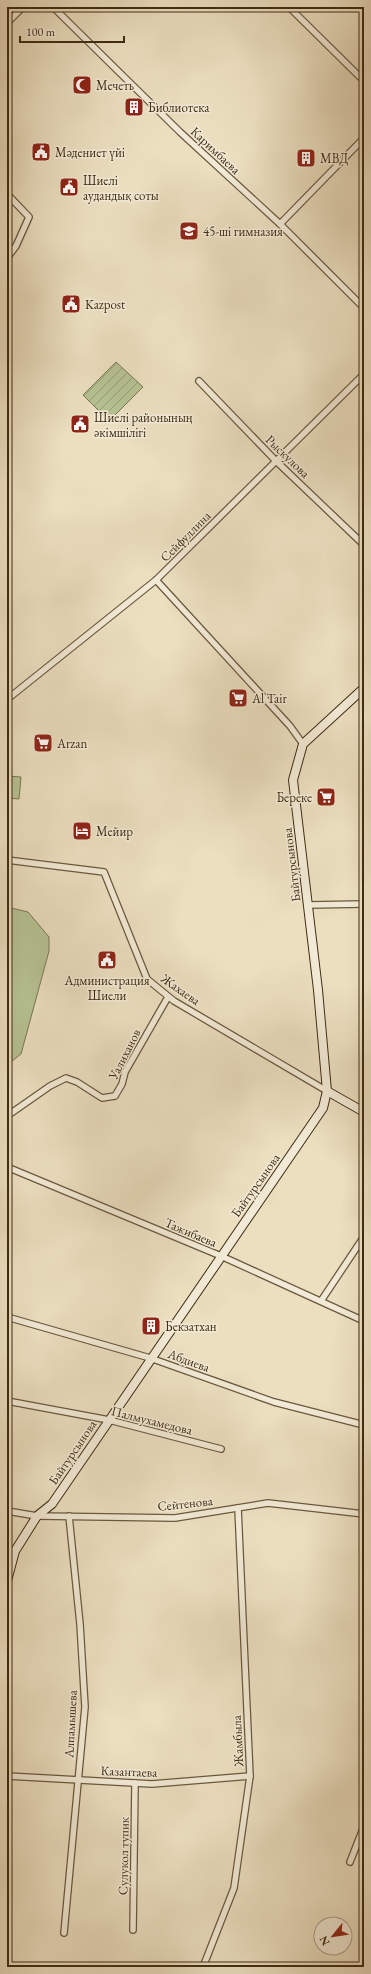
<svg xmlns="http://www.w3.org/2000/svg" width="371" height="1974" viewBox="0 0 371 1974" font-family="'EB Garamond',serif">
  <style>
    .grass { fill: #b6c293; stroke: #7a7652 }
    .garden { fill: url(#garden-furrows); stroke: #7a7652 }
    .lines { fill: none; stroke-linecap: round; stroke-linejoin: round }
    .street-casing { stroke: #6a583e; stroke-width: 8 }
    .secondary-casing { stroke: #3f2b12; stroke-width: 10 }
    .street { stroke: #f2ead6; stroke-width: 5.5 }
    .secondary { stroke: #f2ead6; stroke-width: 8 }
    .labels { text-anchor: middle; stroke-width: 3; stroke-linejoin: round; paint-order: stroke }
    .poi-label { font-size: 13px; fill: #3f2b12; stroke: #f2ead6; text-anchor: start }
    .street-label { font-size: 13px; fill: #3f2b12; stroke: #f2ead6 }
  </style>
  <defs>
    <pattern id="garden-furrows" width="10" height="10" patternUnits="userSpaceOnUse"><rect width="10" height="10" fill="#b6c293"/><path d="M-1 1l2-2M0 10L10 0M9 11l2-2" fill="none" stroke="#959e77"/></pattern>
  </defs>
  <rect width="100%" height="100%" fill="#ebdfc0"/>
  <filter id="stains"><feTurbulence type="fractalNoise" baseFrequency=".005" numOctaves="4"/><feColorMatrix values="0 0 0 0 .2 0 0 0 0 .09 0 0 0 0 .02 0 0 0 .5 -.17"/></filter>
  <radialGradient id="worn" r=".72"><stop offset=".6" stop-color="#630" stop-opacity="0"/><stop offset="1" stop-color="#630" stop-opacity=".3"/></radialGradient>
  <g class="grass">
    <polygon points="7,776 21,777 19,799 7,798"/>
    <polygon points="7,907 28,912 49,937 49,951 21,1054 7,1065"/>
  </g>
  <polygon class="garden" points="116,362 143,387 109,421 83,395"/>
  <g class="lines">
    <defs>
      <g id="street">
        <polyline points="53,7 180,132 280,224 364,308"/>
        <polyline points="289,7 364,81"/>
        <polyline points="7,23 23,7"/>
        <polyline points="7,194 29,217 16,246 7,258"/>
        <polyline points="280,224 364,138"/>
        <polyline points="199,381 276,461 364,545"/>
        <polyline points="156,580 290,726 303,744"/>
        <polyline points="7,697 10,697 156,580 364,374"/>
        <polyline points="7,860 104,872 147,979 174,1001 327,1091"/>
        <polyline points="308,905 364,904"/>
        <polyline points="7,1116 50,1086 66,1078 77,1082 102,1098 115,1096 122,1084 125,1072 168,997"/>
        <polyline points="7,1167 221,1256 364,1321"/>
        <polyline points="321,1301 363,1238"/>
        <polyline points="7,1317 150,1358 274,1402 364,1425"/>
        <polyline points="7,1401 109,1420 221,1449"/>
        <polyline points="7,1511 37,1516 175,1518 268,1503 364,1514"/>
        <polyline points="7,1776 152,1784 250,1776"/>
        <polyline points="350,1862 364,1826"/>
        <polyline points="133,1930 135,1783"/>
        <polyline points="64,1933 85,1707 80,1624 69,1516"/>
        <polyline points="203,1967 234,1888 250,1776 238,1508"/>
      </g>
      <g id="secondary">
        <polyline points="327,1091 364,1112"/>
        <polyline points="7,1581 15,1551 37,1516 52,1504 323,1108 327,1091 318,990 293,780 303,744 364,688"/>
      </g>
    </defs>
    <use href="#street" class="street-casing"/>
    <use href="#secondary" class="secondary-casing"/>
    <use href="#street" class="street"/>
    <use href="#secondary" class="secondary"/>
  </g>
  <defs>
    <symbol id="mosque-square" viewBox="-11 -11 22 22"><rect x="-9" y="-9" width="18" height="18" rx="4" fill="#8f2418" stroke="#f2ead6"/><path d="M3.5-4.9A6 6 0 1 0 3.5 4.9A5 5 0 1 1 3.5-4.9Z" fill="#fff"/></symbol>
    <symbol id="building-square" viewBox="-11 -11 22 22"><rect x="-9" y="-9" width="18" height="18" rx="4" fill="#8f2418" stroke="#f2ead6"/><path d="M-4-6H4V6H1V3H-1V6H-4ZM-2.5-4.3h1.7v1.8h-1.7ZM.8-4.3h1.7v1.8H.8ZM-2.5-1h1.7V.8h-1.7ZM.8-1h1.7V.8H.8Z" fill="#fff"/></symbol>
    <symbol id="civic-square" viewBox="-11 -11 22 22"><rect x="-9" y="-9" width="18" height="18" rx="4" fill="#8f2418" stroke="#f2ead6"/><path d="M-.6-6.5H3V-4.5H.6V-3L4-1V1h2V6H-6V1h2V-1L-.6-3ZM-1.2 2.5V6h2.4V2.5Z" fill="#fff"/></symbol>
    <symbol id="school-square" viewBox="-11 -11 22 22"><rect x="-9" y="-9" width="18" height="18" rx="4" fill="#8f2418" stroke="#f2ead6"/><path d="M0-5L7-2L0 1L-7-2ZM-4 1L0 2.5L4 1V4Q0 6-4 4Z" fill="#fff"/></symbol>
    <symbol id="supermarket-square" viewBox="-11 -11 22 22"><rect x="-9" y="-9" width="18" height="18" rx="4" fill="#8f2418" stroke="#f2ead6"/><path d="M-6-5.5h2.5l.6 2H6L4.5 2H-2.5L-4.4-4H-6ZM-1.5 3.2a1.3 1.3 0 1 0 .1 0ZM3 3.2a1.3 1.3 0 1 0 .1 0Z" fill="#fff"/></symbol>
    <symbol id="hotel-square" viewBox="-11 -11 22 22"><rect x="-9" y="-9" width="18" height="18" rx="4" fill="#8f2418" stroke="#f2ead6"/><path d="M-6-4.5h1.5V1H6V5H4.5V3h-9V5H-6ZM-4 0a1.8 1.8 0 1 1 3.6 0ZM.5 0V-2.5h3Q6-2.5 6 0Z" fill="#fff"/></symbol>
  </defs>
  <g fill-rule="evenodd">
    <use href="#mosque-square" x="71" y="74" width="22" height="22"/>
    <use href="#building-square" x="123" y="96" width="22" height="22"/>
    <use href="#civic-square" x="30" y="141" width="22" height="22"/>
    <use href="#building-square" x="295" y="147" width="22" height="22"/>
    <use href="#civic-square" x="58" y="176" width="22" height="22"/>
    <use href="#school-square" x="178" y="220" width="22" height="22"/>
    <use href="#civic-square" x="60" y="293" width="22" height="22"/>
    <use href="#civic-square" x="69" y="413" width="22" height="22"/>
    <use href="#supermarket-square" x="227" y="687" width="22" height="22"/>
    <use href="#supermarket-square" x="32" y="732" width="22" height="22"/>
    <use href="#supermarket-square" x="315" y="786" width="22" height="22"/>
    <use href="#hotel-square" x="71" y="820" width="22" height="22"/>
    <use href="#civic-square" x="96" y="949" width="22" height="22"/>
    <use href="#building-square" x="140" y="1315" width="22" height="22"/>
  </g>
  <g class="labels">
    <g class="poi-label">
      <text x="96" y="90">Мечеть</text>
      <text x="148" y="112">Библиотека</text>
      <text x="55" y="157">Мәдениет үйі</text>
      <text x="320" y="163">МВД</text>
      <text x="83" y="185">Шиелі<tspan x="83" dy="15">аудандық соты</tspan></text>
      <text x="203" y="236">45-ші гимназия</text>
      <text x="85" y="309">Kazpost</text>
      <text x="94" y="422">Шиелі районының<tspan x="94" dy="15">әкімшілігі</tspan></text>
      <text x="252" y="703">Al Tair</text>
      <text x="57" y="748">Arzan</text>
      <text x="312" y="802" text-anchor="end">Береке</text>
      <text x="96" y="836">Мейир</text>
      <text x="107" y="985" text-anchor="middle">Администрация<tspan x="107" dy="15">Шиели</tspan></text>
      <text x="165" y="1331">Бекзатхан</text>
    </g>
    <g class="street-label">
      <text transform="translate(216 150) rotate(43)" y="5">Каримбаева</text>
      <text transform="translate(288 456) rotate(44)" y="5">Рыскулова</text>
      <text transform="translate(185 536) rotate(-45)" y="5">Сейфуллина</text>
      <text transform="translate(291 865) rotate(-97)" y="5">Байтурсынова</text>
      <text transform="translate(181 989) rotate(35)" y="5">Жахаева</text>
      <text transform="translate(124 1054) rotate(-63)" y="5">Уалиханов</text>
      <text transform="translate(255 1185) rotate(-55)" y="5">Байтурсынова</text>
      <text transform="translate(191 1232) rotate(23)" y="5">Тажибаева</text>
      <text transform="translate(189 1360) rotate(20)" y="5">Абдиева</text>
      <text transform="translate(152 1420) rotate(14)" y="5">Палмухамедова</text>
      <text transform="translate(72 1452) rotate(-56)" y="5">Байтурсынова</text>
      <text transform="translate(185 1503) rotate(-6)" y="5">Сейтенова</text>
      <text transform="translate(70 1724) rotate(-87)" y="5">Алпамышева</text>
      <text transform="translate(237 1741) rotate(-93)" y="5">Жамбыла</text>
      <text transform="translate(129 1771) rotate(2)" y="5">Казантаева</text>
      <text transform="translate(123 1856) rotate(-89)" y="5">Сулукол тупик</text>
    </g>
  </g>
  <rect width="371" height="1974" fill="none" stroke="#ebdfc0" stroke-width="24"/>
  <rect x="8" y="8" width="355" height="1958" fill="none" stroke="#3f2b12" stroke-width="2"/>
  <rect x="12" y="12" width="347" height="1950" fill="none" stroke="#3f2b12"/>
  <g transform="translate(333 1936) rotate(240)"><circle r="19" fill="#f2ead6" stroke="#aa9e88"/>
  <path d="M0-3L7 15L0 10L-7 15Z" fill="#8f2418"/>
  <text y="-6" font-size="11" font-weight="bold" text-anchor="middle" fill="#3f2b12">N</text>
  </g>
  <path d="M20 36v6h104v-6" fill="none" stroke="#3f2b12" stroke-width="2"/>
  <text x="26" y="36" font-size="12" fill="#3f2b12" stroke="#f2ead6" stroke-width="3" paint-order="stroke">100 m</text>
  <rect width="100%" height="100%" filter="url(#stains)"/>
  <rect width="100%" height="100%" fill="url(#worn)"/>
</svg>
